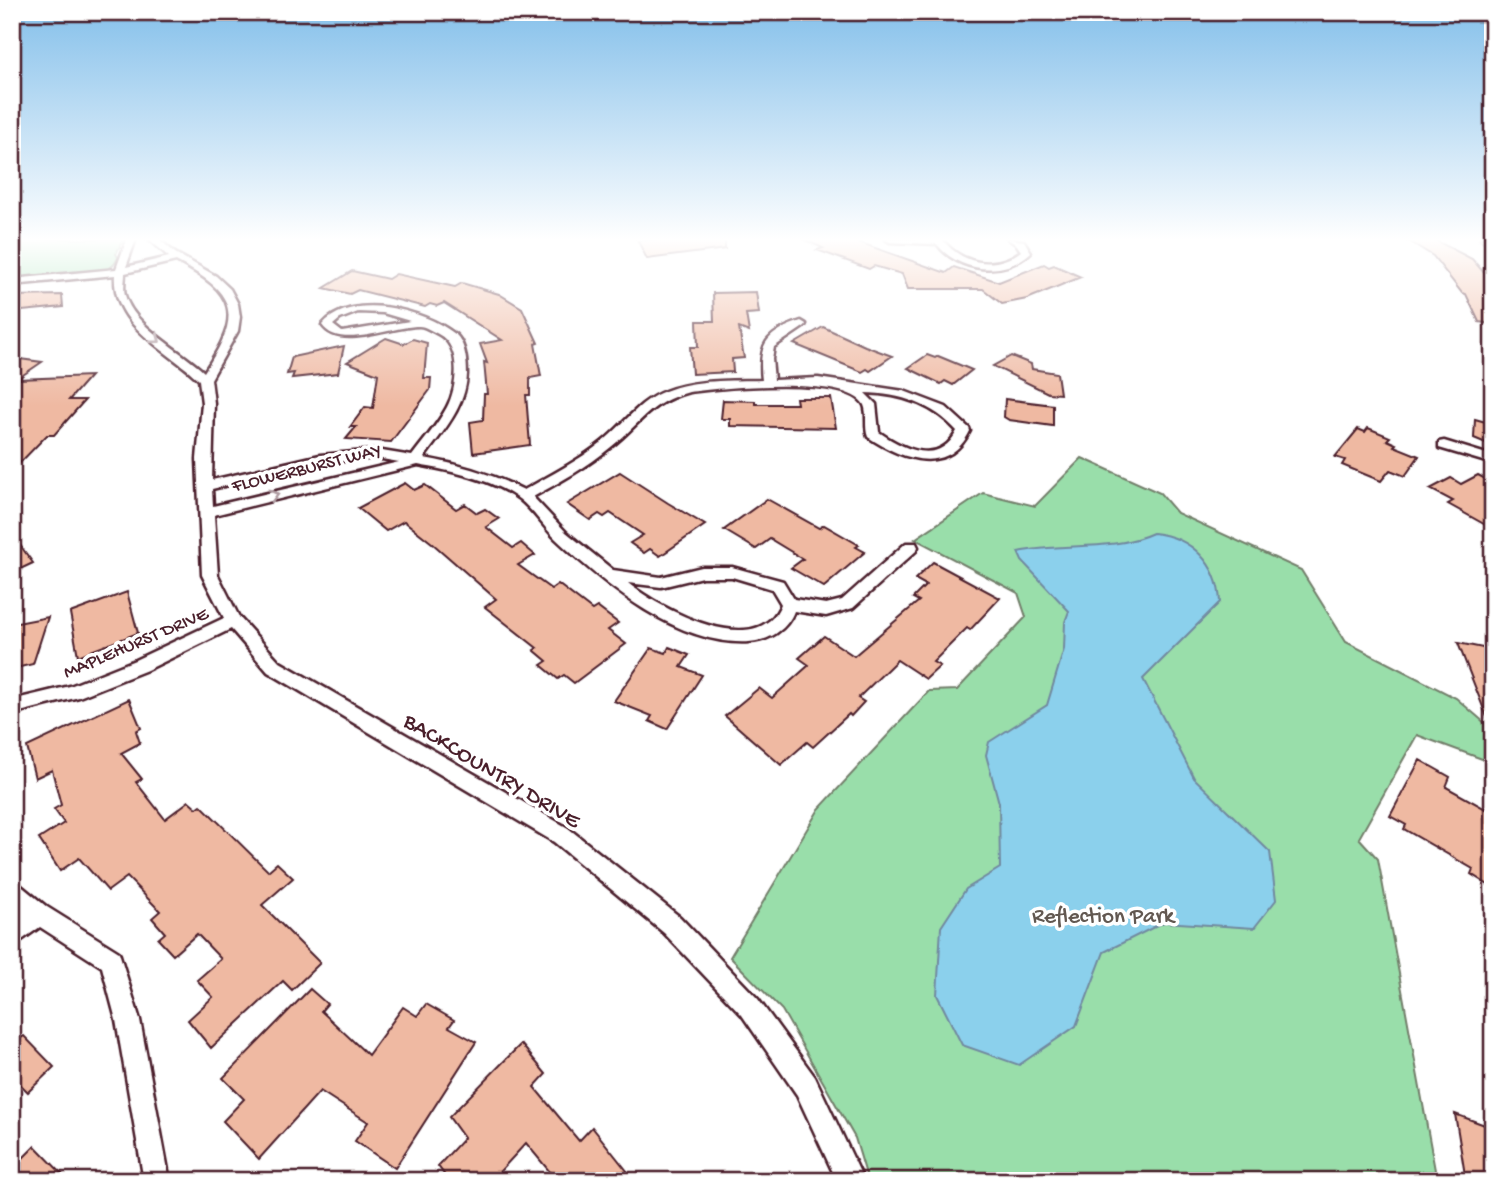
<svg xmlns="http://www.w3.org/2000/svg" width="1505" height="1193" viewBox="0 0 1505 1193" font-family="'Gochi Hand',sans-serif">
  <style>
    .green { fill: #99deaa; stroke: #727e6a; stroke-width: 2 }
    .water { fill: #8bd0ec; stroke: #71899f; stroke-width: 2 }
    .building { fill: #efb9a2; stroke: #4a1f2b; stroke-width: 2 }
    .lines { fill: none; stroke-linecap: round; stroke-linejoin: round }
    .minor-casing { stroke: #4a1f2b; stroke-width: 5 }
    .minor { fill: #fff; fill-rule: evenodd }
    .oneway { stroke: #ae9aa0 }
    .labels { text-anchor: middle; stroke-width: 7; stroke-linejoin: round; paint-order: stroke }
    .street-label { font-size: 19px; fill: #4a1f2b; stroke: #fff }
    .near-street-label { font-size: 23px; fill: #4a1f2b; stroke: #fff }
    .near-park-label { font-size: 23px; fill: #625851; stroke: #fff }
  </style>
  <rect width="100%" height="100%" fill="#fff"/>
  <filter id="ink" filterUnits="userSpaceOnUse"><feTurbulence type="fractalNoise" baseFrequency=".0143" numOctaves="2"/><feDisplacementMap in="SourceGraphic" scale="14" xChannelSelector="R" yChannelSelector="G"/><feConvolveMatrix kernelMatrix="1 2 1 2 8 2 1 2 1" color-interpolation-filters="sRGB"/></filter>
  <g filter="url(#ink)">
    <g class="green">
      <path d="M12,239H123L116,254L118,257C114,267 109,269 99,272L12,278Z"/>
      <polygon points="1082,458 1160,493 1177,513 1301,570 1346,642 1456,698 1493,730 1493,763 1417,735 1359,838 1378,859 1437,1181 868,1181 855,1138 782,1010 730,957 819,809 929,691 957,690 1026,617 1018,593 915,539 983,493 1035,506"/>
    </g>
    <path class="water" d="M1153,533C1192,537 1218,564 1220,602L1143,679L1194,778L1270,852L1276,900L1254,928L1164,922L1104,952L1076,1026L1019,1065L962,1045L937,995L941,927L966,889L1000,868L999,803L986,755L989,742L1047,705L1064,649L1065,622L1069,611L1022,561L1018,552C1062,542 1112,552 1153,533Z"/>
    <g class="building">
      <polygon points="655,239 725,239 725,249 647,259 638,241"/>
      <polygon points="803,239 850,239 946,273 954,267 999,282 1044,264 1049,267 1054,265 1081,277 1027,299 1002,304 983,289 908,289 902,274 874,266 869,269 817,250 823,248"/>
      <polygon points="1406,239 1433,239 1472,259 1493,283 1493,324 1479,322 1466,294 1462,293 1433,256"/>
      <polygon points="352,271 388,279 396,274 455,287 462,283 499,294 522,308 538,343 535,344 541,376 530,378 530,395 526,395 530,445 473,453 470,422 483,420 484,394 487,394 484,362 487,363 480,344 502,340 444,303 437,306 430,304 425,307 358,290 350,294 324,288"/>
      <polygon points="756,292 759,313 746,314 749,332 739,328 744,358 732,359 733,372 692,374 690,347 698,347 697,321 714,321 713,293"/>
      <polygon points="62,295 63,307 12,312 12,296"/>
      <polygon points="823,327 865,346 892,356 870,371 867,369 862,372 794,344"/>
      <polygon points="386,338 404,344 413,339 427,343 424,378 431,378 430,390 391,442 346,439 356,427 350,427 365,407 373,408 378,374 347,362"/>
      <polygon points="344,346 338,373 292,378 294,373 287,374 292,357"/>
      <polygon points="927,355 935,358 938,356 972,370 953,385 945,381 941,384 908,368"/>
      <polygon points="1011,356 1031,364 1032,369 1057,373 1060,394 1048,393 993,366"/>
      <polygon points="12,358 42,362 17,379 90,376 69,400 85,400 54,435 47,435 12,471"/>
      <polygon points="796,398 831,398 836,428 730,426 730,419 721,419 723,400 755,401 755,404 797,404"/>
      <polygon points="1005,399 1053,405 1053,426 1009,420 1004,417"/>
      <polygon points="1475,419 1493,424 1493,446 1474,438"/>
      <polygon points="1368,428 1390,437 1387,440 1396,444 1394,446 1419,456 1405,476 1390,470 1381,481 1342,465 1345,460 1335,457 1358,429 1365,432"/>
      <polygon points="620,472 668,503 705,525 660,556 650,549 644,553 630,543 643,535 610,513 604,517 599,514 590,520 567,504"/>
      <polygon points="1478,475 1493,483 1493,529 1448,504 1453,501 1430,489 1451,478 1461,484"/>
      <polygon points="405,483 414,490 425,485 456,509 465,504 477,513 485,509 499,519 486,527 513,548 521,543 535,555 518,565 551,589 558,584 592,610 597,607 618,623 608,630 626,644 574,683 564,675 558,679 541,665 547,661 534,650 537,648 485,607 496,599 432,543 404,521 386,531 358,508"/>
      <polygon points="767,499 819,528 824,525 859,545 856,547 865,552 824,587 791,568 803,559 770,539 756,549 724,530"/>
      <polygon points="12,534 33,563 12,573"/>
      <polygon points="933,562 1000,598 970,630 967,628 933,662 940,666 926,679 897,660 858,698 864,702 851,716 849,714 813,747 807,742 781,765 725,716 759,688 772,698 809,665 799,658 824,636 854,656 919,601 913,598 926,585 915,579"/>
      <polygon points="127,592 138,633 78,656 70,613"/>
      <polygon points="48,617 33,664 12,669 12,624"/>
      <polygon points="1458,643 1493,650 1493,730 1492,730"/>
      <polygon points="669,647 689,655 681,667 702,675 667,729 649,721 652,716 614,701 651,648 666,653"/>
      <polygon points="129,699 141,728 136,731 140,743 121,753 142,779 136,782 165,819 189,801 197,808 201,805 268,871 277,863 293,878 262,905 320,963 292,990 283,981 211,1048 188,1020 213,997 197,980 221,959 197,934 173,955 158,939 165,933 152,918 160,911 127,877 108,891 79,858 60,871 39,839 64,823 54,809 61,805 52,770 35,778 27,747"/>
      <polygon points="1420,760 1450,777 1446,787 1493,813 1493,888 1471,874 1473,869 1404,829 1406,825 1390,816"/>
      <polygon points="310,989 327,1004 321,1011 368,1055 403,1007 417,1016 426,1004 454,1020 449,1027 476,1042 395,1168 355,1141 368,1122 320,1091 259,1159 223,1121 244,1099 223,1078"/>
      <polygon points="12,1028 21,1038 24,1036 54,1067 28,1092 12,1076"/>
      <polygon points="521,1044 546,1074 534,1087 579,1141 592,1127 635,1181 542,1181 550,1172 526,1143 491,1181 449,1181 438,1166 464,1138 449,1117"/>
      <polygon points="1455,1114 1493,1128 1493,1181 1466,1181"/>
      <polygon points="35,1146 69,1181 12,1181 12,1169"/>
    </g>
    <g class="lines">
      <defs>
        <g id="minor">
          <path d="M127,239H136L126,267L169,257L149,239H159L175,253L216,276L230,289L238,304L240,317L238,331L211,379L214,403L212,480L320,455L376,450L412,456C424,440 438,424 447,407C458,386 462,346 438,334C432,331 425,326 419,326C391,326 339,351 322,325C351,291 423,309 455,334C465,342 467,362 467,374C466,407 442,432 424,458C459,464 492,474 524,490C551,475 578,461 602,442C624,425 638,401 665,391C695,379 730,381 762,380C758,344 766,333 801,321L806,324L805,326L774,347L772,359L774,380L818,378L904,391L946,407L969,428L970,431C948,476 902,460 868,437C864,427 868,414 864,405C848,375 721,388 689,392C648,403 642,423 611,447C587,467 560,482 533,497L566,532L613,570L661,577L702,567H732L783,581L794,599L826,604L842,600L906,543H916L918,547L916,551L853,608L826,616L794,611C787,630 769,641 749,642C678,646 605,585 556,539C543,526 533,510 519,499C492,479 451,471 418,465L214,515L218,575L239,617L280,662L568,828L680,917L758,999L815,1077L864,1181H837L797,1095L742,1015L664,933L554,842L268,672L231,629L147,670L79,697L12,714V700L70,686L135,660L224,618L202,575L197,459L202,403L199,380C166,348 112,327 115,275L12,285V279L116,269ZM176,261C237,293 243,314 204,372C181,350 133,326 125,295C123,288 125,280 125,273ZM358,312L383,313L410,321L342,332L333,325L340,319ZM865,393C901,394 933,404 957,431C939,466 905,450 879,432L876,404ZM376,458L399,462L213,506L212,489L320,463ZM702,577H732L772,589L781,604C758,662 660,609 628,583L661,587Z"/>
          <path d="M885,239H942C961,264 995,271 1021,251L1017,245L1008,239L1024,241L1031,252C1005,278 958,272 937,244L890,242Z"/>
          <polygon points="1481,239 1493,239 1493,246"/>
          <polygon points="1444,441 1493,456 1493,464 1439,448 1439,442"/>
          <polygon points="12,881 19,884 47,907 119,952 140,1020 170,1181 144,1181 116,1020 102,967 40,927 12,947 12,922 22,914 12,905"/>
        </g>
      </defs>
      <use href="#minor" class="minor-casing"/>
      <use href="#minor" class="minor"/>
    </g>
    <defs><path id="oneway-chevron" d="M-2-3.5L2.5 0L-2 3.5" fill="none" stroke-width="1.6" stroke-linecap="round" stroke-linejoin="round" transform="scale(1.75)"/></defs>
    <g class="oneway">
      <use href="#oneway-chevron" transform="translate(156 339) rotate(37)"/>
      <use href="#oneway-chevron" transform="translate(274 495) rotate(-14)"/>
    </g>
  </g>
  <linearGradient id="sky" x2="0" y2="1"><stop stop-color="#83bfea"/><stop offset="0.59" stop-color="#fff"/><stop offset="1" stop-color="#fff" stop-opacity="0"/></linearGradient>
  <rect width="1505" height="406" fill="url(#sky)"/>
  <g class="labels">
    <g class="street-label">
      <text transform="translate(306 466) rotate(-14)" y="7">FLOWERBURST WAY</text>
      <text transform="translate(135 641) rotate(-23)" y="7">MAPLEHURST DRIVE</text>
    </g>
    <g class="near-street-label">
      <text transform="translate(493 769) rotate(31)" y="8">BACKCOUNTRY DRIVE</text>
    </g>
    <g class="near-park-label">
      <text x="1103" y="922">Reflection Park</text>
    </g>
  </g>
  <rect width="1505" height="1193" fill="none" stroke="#fff" stroke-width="42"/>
  <rect x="21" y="21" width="1463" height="1151" fill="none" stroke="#4a1f2b" stroke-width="2.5" filter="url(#ink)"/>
</svg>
